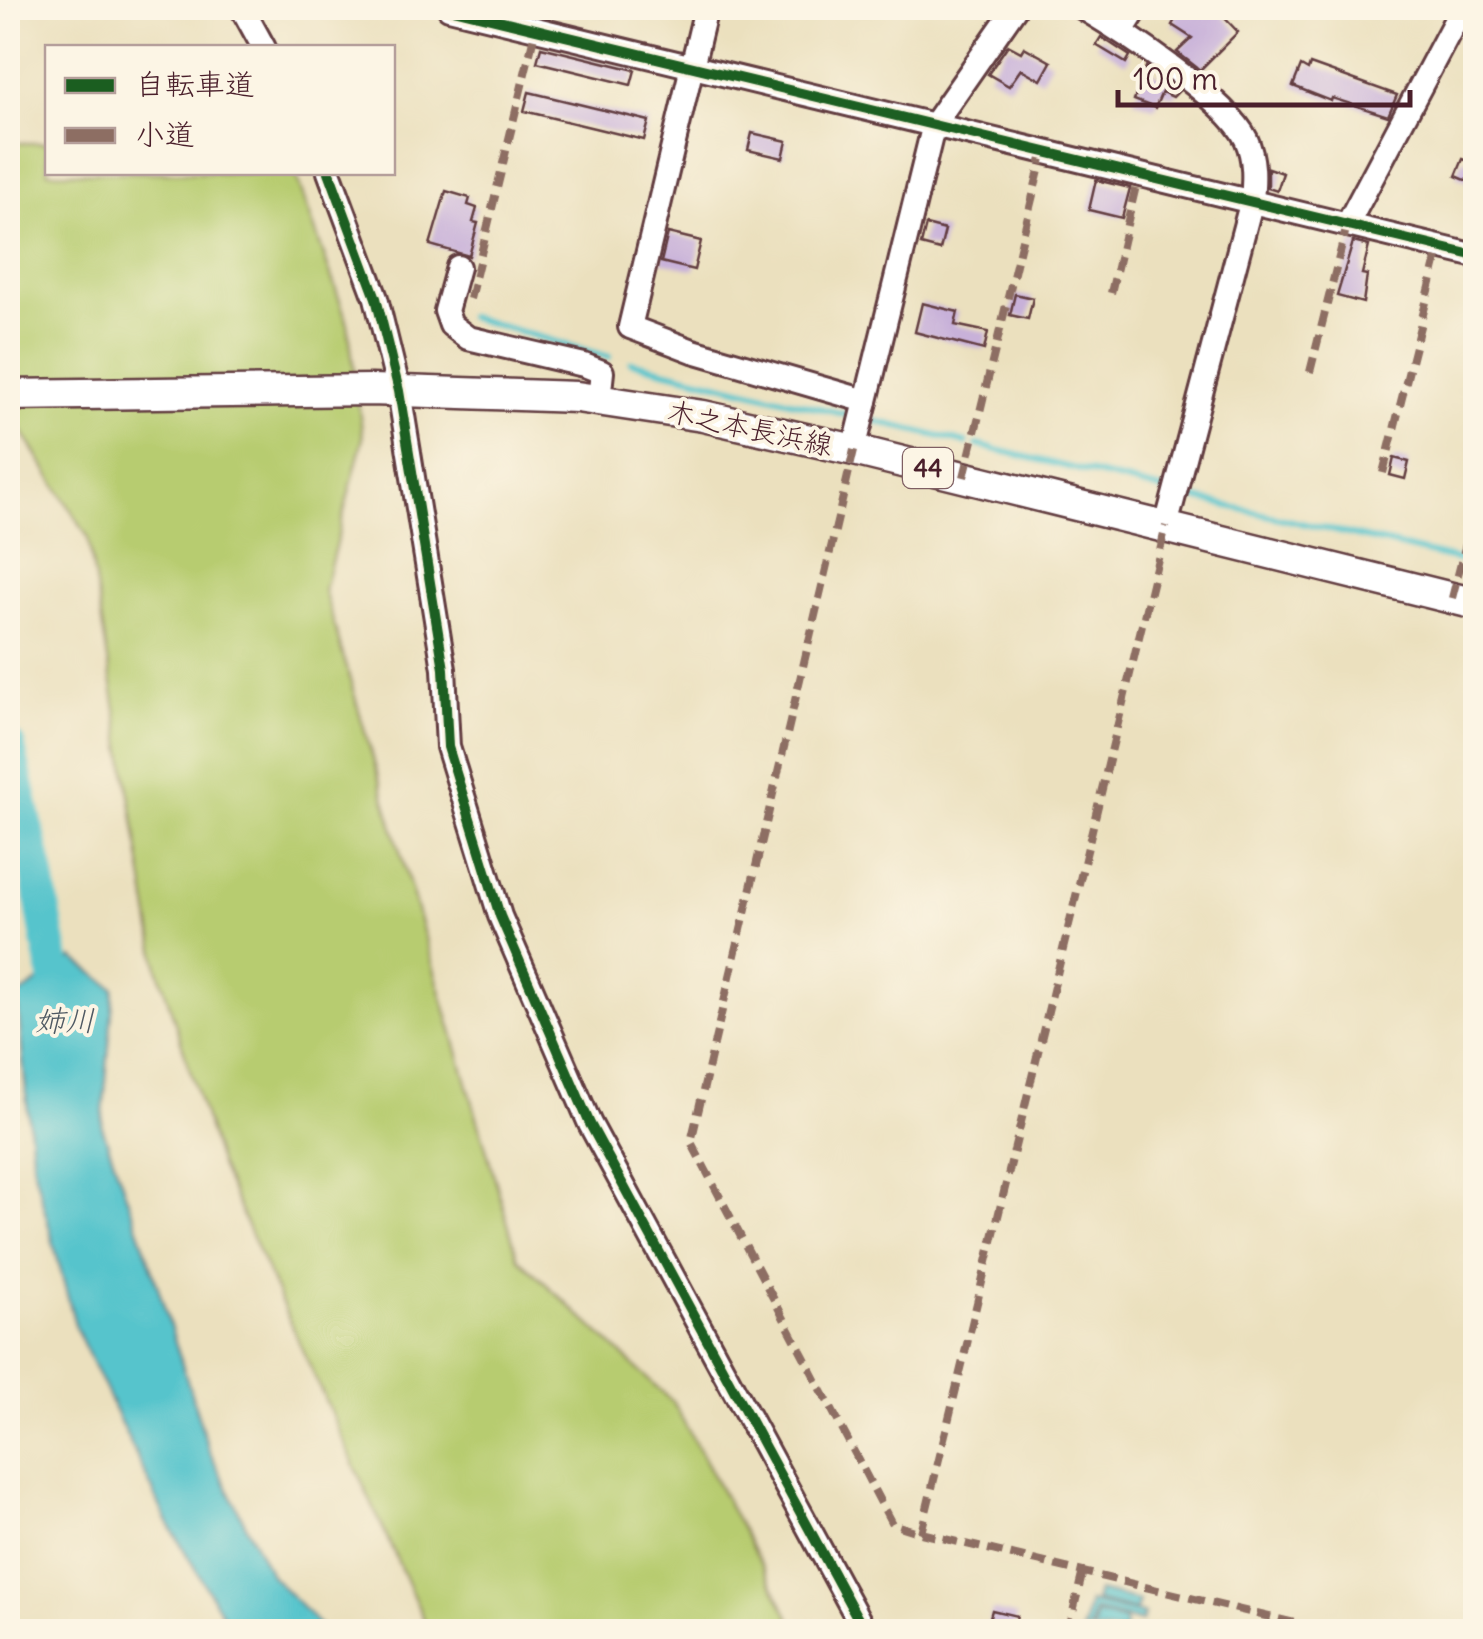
<svg xmlns="http://www.w3.org/2000/svg" width="1483" height="1639" viewBox="0 0 1483 1639" font-family="Delius,'Klee One',sans-serif">
  <style>
    .green { fill: #b7cc70; stroke: #80764e; stroke-width: 2.5 }
    .water { fill: #57c4cc; stroke: #50727c; stroke-width: 2.5 }
    .lines { fill: none; stroke-linecap: round; stroke-linejoin: round }
    .stream { stroke: #57c4cc; stroke-width: 6 }
    .river { stroke: #57c4cc; stroke-width: 35 }
    .building { fill: #c8b1d9 }
    .minor-casing { stroke: #623c41; stroke-width: 28 }
    .major-casing { stroke: #623c41; stroke-width: 35 }
    .minor { stroke: #fff; stroke-width: 22 }
    .major { stroke: #fff; stroke-width: 30 }
    .quiet { stroke: #8d6e63; stroke-width: 8; stroke-dasharray: 15 8; stroke-linecap: butt }
    .cycleway-casing { stroke: #fcf5e5; stroke-width: 16 }
    .cycleway { stroke: #1b5e20; stroke-width: 10 }
    .labels { text-anchor: middle; stroke-width: 8; stroke-linejoin: round; paint-order: stroke }
    .shield { fill: #fcf5e5; stroke: #7f5f63; stroke-width: 2.5 }
    .shield-label { font-size: 25px; font-weight: bold; fill: #4a1f2b }
    .street-label { font-size: 28px; fill: #4a1f2b; stroke: #fcf5e5 }
    .water-label { font-size: 30px; font-style: italic; fill: #4f5963; stroke: #fcf5e5 }
  </style>
  <rect width="100%" height="100%" fill="#fcf5e5"/>
  <filter id="ink" filterUnits="userSpaceOnUse"><feTurbulence type="fractalNoise" baseFrequency=".01" numOctaves="2"/><feDisplacementMap in="SourceGraphic" scale="20" xChannelSelector="R" yChannelSelector="G"/><feConvolveMatrix kernelMatrix="1 2 1 2 8 2 1 2 1" color-interpolation-filters="sRGB"/></filter>
  <filter id="wash" filterUnits="userSpaceOnUse"><feTurbulence type="fractalNoise" baseFrequency=".0048" numOctaves="4" result="noise"/><feDisplacementMap in="SourceGraphic" scale="40" xChannelSelector="R" yChannelSelector="G"/><feGaussianBlur stdDeviation="2.25" result="paint"/><feColorMatrix in="noise" values="0 0 0 0 0 0 0 0 0 0 0 0 0 0 0 0 0 1.4 0 .05"/><feComposite in="paint" operator="in"/></filter>
  <g filter="url(#wash)">
    <rect width="100%" height="100%" fill="#ebe0be"/>
    <polygon class="green" points="8,143 47,143 48,172 295,173 348,324 363,438 324,590 518,1258 673,1402 797,1631 429,1631 220,1166 158,968 88,537 16,422 8,381"/>
    <g class="water">
      <polygon points="73,958 114,988 102,1127 152,1268 209,1451 270,1574 325,1631 232,1631 167,1521 76,1328 33,1166 17,997"/>
      <polygon points="1098,1591 1139,1601 1136,1611 1095,1601"/>
      <polygon points="1089,1602 1144,1614 1142,1622 1094,1611 1089,1631 1082,1631"/>
      <polygon points="1096,1614 1126,1621 1124,1631 1092,1631"/>
    </g>
    <g class="lines">
      <g class="stream">
        <polyline points="469,317 609,357"/>
        <polyline points="631,362 852,416"/>
        <polyline points="875,421 966,443"/>
        <polyline points="977,445 1166,491"/>
        <polyline points="1186,496 1458,560"/>
        <polyline points="1475,563 1476,563"/>
      </g>
      <polyline class="river" points="8,746 37,874 62,1015"/>
    </g>
    <g id="blocks">
      <g class="building">
        <polygon points="1159,8 1215,8 1238,32 1200,70 1177,52 1192,38 1172,25 1176,18"/>
        <polygon points="1101,37 1130,56 1126,63 1096,45"/>
        <polygon points="1008,45 1021,52 1024,47 1051,62 1041,80 1021,69 1009,86 988,74"/>
        <polygon points="541,47 635,70 631,85 537,62"/>
        <polygon points="1310,64 1397,95 1388,116 1332,98 1331,101 1293,86 1301,66 1308,70"/>
        <polygon points="1146,67 1179,91 1173,97 1162,92 1155,108 1134,100"/>
        <polygon points="529,92 649,121 644,140 524,111"/>
        <polygon points="752,133 787,141 783,158 748,150"/>
        <polygon points="1463,159 1476,164 1470,182 1456,176"/>
        <polygon points="1268,168 1283,173 1277,191 1268,188"/>
        <polygon points="1096,180 1130,188 1122,218 1089,210"/>
        <polygon points="446,191 470,198 468,205 477,208 473,222 478,223 469,256 430,245"/>
        <polygon points="926,225 945,230 940,250 921,245"/>
        <polygon points="668,233 701,241 694,270 661,262"/>
        <polygon points="1353,242 1369,246 1362,274 1367,275 1363,303 1337,296"/>
        <polygon points="1015,294 1033,298 1028,319 1010,315"/>
        <polygon points="922,303 958,312 955,325 988,332 984,350 915,332"/>
        <polygon points="1394,458 1409,462 1405,479 1390,475"/>
        <polygon points="992,1610 1017,1616 1013,1632 986,1632"/>
      </g>
    </g>
  </g>
  <g filter="url(#ink)">
    <use href="#blocks" fill-opacity="0" stroke="#623c41" stroke-width="2.5"/>
    <g class="lines">
      <defs>
        <g id="minor">
          <polyline points="242,8 264,48"/>
          <polyline points="449,8 1476,256"/>
          <polyline points="706,8 630,327 693,351 866,401"/>
          <path d="M1083,8C1123,32 1227,99 1246,139C1255,159 1254,179 1252,200L1166,526"/>
          <polyline points="1122,31 1137,8"/>
          <polyline points="329,172 376,298 399,391 444,669 448,747 500,916 590,1124 865,1632"/>
          <polyline points="1347,225 1462,8"/>
          <polyline points="458,267 446,311 451,325 468,338 584,365 602,372 599,400"/>
          <polyline points="854,450 934,124 1015,8"/>
        </g>
        <polyline id="major" points="8,395 371,390 577,397 703,416 854,450 1476,604"/>
      </defs>
      <use href="#minor" class="minor-casing"/>
      <use href="#major" class="major-casing"/>
      <use href="#minor" class="minor"/>
      <use href="#major" class="major"/>
      <g class="quiet">
        <polyline points="1111,293 1139,173"/>
        <polyline points="470,299 536,28"/>
        <polyline points="1310,372 1347,225"/>
        <polyline points="854,450 691,1142 892,1524 921,1533 1166,526"/>
        <polyline points="1383,473 1440,247"/>
        <polyline points="964,477 1044,150"/>
        <polyline points="1452,598 1476,505"/>
        <polyline points="921,1533 1332,1632"/>
        <polyline points="1068,1632 1083,1571"/>
      </g>
      <defs>
        <g id="cycleway">
          <polyline points="449,8 1476,256"/>
          <polyline points="329,172 376,298 399,391 444,669 448,747 500,916 590,1124 865,1632"/>
        </g>
      </defs>
      <use href="#cycleway" class="cycleway-casing"/>
      <use href="#cycleway" class="cycleway"/>
    </g>
  </g>
  <g class="labels">
    <rect class="shield" x="903" y="448" width="50" height="40" rx="8"/>
    <g class="shield-label">
      <text x="928" y="477">44</text>
    </g>
    <g class="street-label">
      <text transform="translate(750 428) rotate(12)" y="10">木之本長浜線</text>
    </g>
    <g class="water-label">
      <text x="65" y="1031">姉川</text>
    </g>
  </g>
  <rect width="1483" height="1639" fill="none" stroke="#fcf5e5" stroke-width="40"/>
  <rect x="45" y="45" width="350" height="130" fill="#fcf5e5" stroke="#b59f9b" stroke-width="2.5"/>
  <rect x="65" y="78" width="50" height="15" fill="#1b5e20" stroke="#b59f9b" stroke-width="2.5"/>
  <text x="135" y="95" font-size="30" fill="#4a1f2b">自転車道</text>
  <rect x="65" y="128" width="50" height="15" fill="#8d6e63" stroke="#b59f9b" stroke-width="2.5"/>
  <text x="135" y="145" font-size="30" fill="#4a1f2b">小道</text>
  <path d="M1118 90v15h292v-15" fill="none" stroke="#4a1f2b" stroke-width="5"/>
  <text x="1133" y="90" font-size="30" fill="#4a1f2b" stroke="#fcf5e5" stroke-width="8" paint-order="stroke">100 m</text>
</svg>
